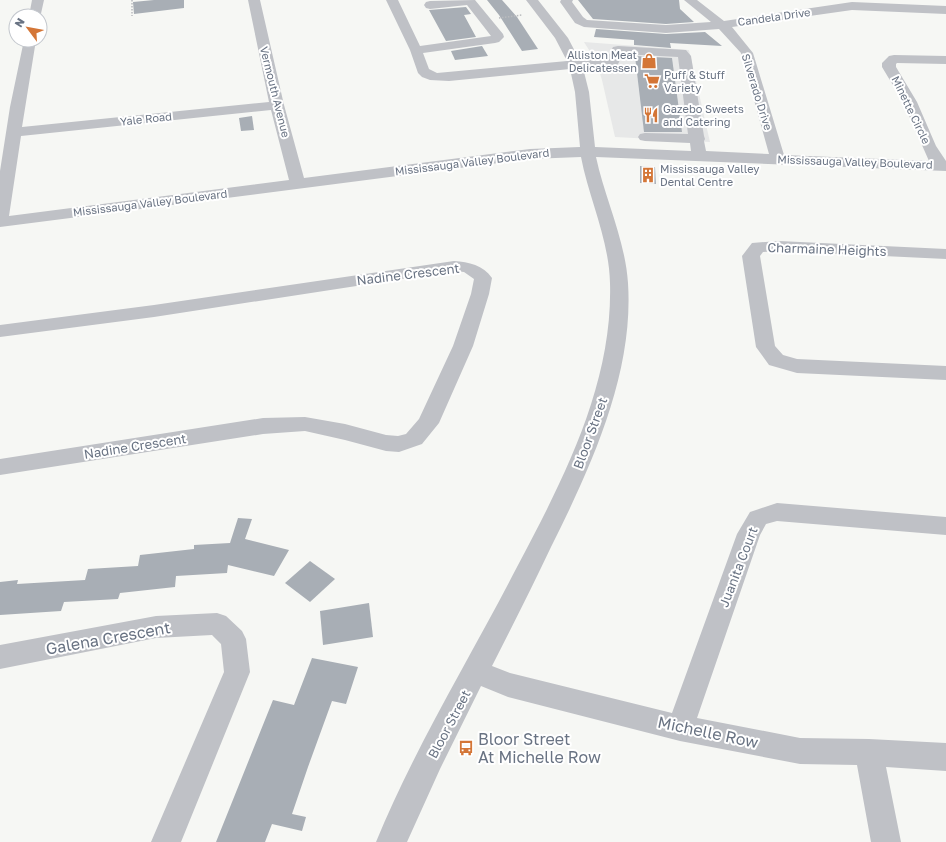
<svg xmlns="http://www.w3.org/2000/svg" width="946" height="842" viewBox="0 0 946 842" font-family="'Golos Text',sans-serif">
  <style>
    .built { fill: #e7e8e8 }
    .building { fill: #a8aeb5 }
    .lines { fill: none; stroke-linecap: round; stroke-linejoin: round }
    .path { stroke: #b9bbbe; stroke-width: 1.5; stroke-dasharray: 1.5 1.5; stroke-linecap: butt }
    .minor { fill: #bfc1c6; fill-rule: evenodd }
    .labels { text-anchor: middle; stroke-width: 4; stroke-linejoin: round; paint-order: stroke }
    .far-street-label { font-size: 11px; fill: #697383; stroke: #fff }
    .far-poi-label { font-size: 11px; fill: #697383; stroke: #fff; text-anchor: start }
    .street-label { font-size: 13px; fill: #697383; stroke: #fff }
    .near-street-label { font-size: 16px; fill: #697383; stroke: #fff }
    .near-poi-label { font-size: 16px; fill: #697383; stroke: #fff; text-anchor: start }
  </style>
  <rect width="100%" height="100%" fill="#f6f7f4"/>
  <polygon class="built" points="584,42 689,50 710,142 615,137 602,80 596,61"/>
  <g class="building">
    <polygon points="154,0 184,0 184,8 134,14 133,2"/>
    <polygon points="487,0 502,0 517,17 538,49 522,51 499,15"/>
    <polygon points="578,0 679,0 680,9 694,22 666,24 593,19"/>
    <polygon points="466,7 471,14 464,15 476,37 446,41 429,10"/>
    <polygon points="596,29 666,34 705,32 722,46 670,43 671,48 634,45 634,40 594,37"/>
    <polygon points="482,46 488,56 455,60 451,51"/>
    <polygon points="635,56 672,58 682,132 644,132"/>
    <polygon points="252,116 254,130 241,131 239,118"/>
    <polygon points="640,166 655,167 656,184 640,183"/>
    <polygon points="238,518 252,519 245,539 289,550 274,576 228,565 227,573 176,576 175,587 120,593 118,599 64,602 61,611 0,615 0,582 18,580 17,584 85,580 88,569 138,566 140,555 194,549 194,545 230,543"/>
    <polygon points="310,561 335,579 310,602 285,583"/>
    <polygon points="369,603 373,637 323,645 320,611"/>
    <polygon points="312,658 358,667 346,704 332,701 308,767 292,814 306,817 302,831 272,824 265,842 216,842 273,700 294,705"/>
  </g>
  <g class="lines">
    <g class="path">
      <polyline points="132,0 132,16"/>
      <polyline points="499,18 522,15"/>
    </g>
    <g class="minor">
      <polygon points="32,0 44,0 40,18 40,16 29,16"/>
      <path d="M248,0H260L284,105L304,178L530,149L580,147L575,92L570,69L449,81L430,80L422,77L418,73L410,50L386,0H398L420,46L491,36L467,5L430,9L426,8L424,5L426,2L430,1L475,0L503,34L504,37L499,42L495,43L423,53L429,69L437,73L567,61L555,38L526,0H538L568,38L580,61L607,59L613,47L618,46L686,50L691,56L704,136L705,139L704,141L706,151L769,154L741,53L719,29L666,33L584,27L575,23L560,2L561,0H573L572,2L583,17L587,20L666,25L711,22L684,0H697L724,21L852,2L946,6V14L852,10L732,27L753,53L784,155L929,161L903,102L882,67V63L889,56L894,55L946,56V64L897,63L896,64V67L917,102L936,146L946,161V171L596,157C605,199 625,239 628,283C634,374 591,467 551,547C532,587 512,627 492,666L510,673L672,713L737,534L750,512L777,503L946,517V535L777,521L766,524L760,535L697,718L800,738L869,739L946,743V771L886,767L901,842H871L857,765L800,764L680,741L508,697L481,686L440,769L407,842H376C415,747 470,658 517,567C563,480 613,385 610,283C609,239 589,199 581,157L530,159L0,227V171L10,107L24,40H36L22,127L269,102ZM623,54L678,57L688,134L645,133L640,134L638,137L640,140L645,141L690,143L691,151L595,147L589,92L583,68L617,66ZM271,110L289,180L9,216L21,136Z"/>
      <polygon points="779,241 946,249 946,259 779,251 763,252 760,256 775,346 783,355 797,359 946,366 946,380 797,373 769,365 756,347 742,256 752,243"/>
      <path d="M454,261C469,262 483,265 492,278L489,294L473,346L439,423L422,444L399,452L386,451L345,440L305,431L263,434L0,475V459L263,418L305,417L345,424L386,435L398,436L406,434L419,419L453,346L471,294L474,279L464,272L454,271L154,317L0,337V325L154,305Z"/>
      <polygon points="217,613 226,616 242,631 246,639 250,672 181,842 151,842 224,672 221,644 212,635 156,638 0,669 0,645 156,616"/>
    </g>
  </g>
  <defs>
    <symbol id="shop-bare" viewBox="-9 -9 18 18"><path d="M-5-2.5h2.3a2.7 3.5 0 0 1 5.4 0H5L5.5 6h-11ZM-1.5-2.5h3a1.5 2.3 0 0 0-3 0Z" fill="#d47637" stroke="#fff" stroke-width="2.5" paint-order="stroke"/></symbol>
    <symbol id="supermarket-bare" viewBox="-9 -9 18 18"><path d="M-6-5.5h2.5l.6 2H6L4.5 2H-2.5L-4.4-4H-6ZM-1.5 3.2a1.3 1.3 0 1 0 .1 0ZM3 3.2a1.3 1.3 0 1 0 .1 0Z" fill="#d47637" stroke="#fff" stroke-width="2.5" paint-order="stroke"/></symbol>
    <symbol id="restaurant-bare" viewBox="-9 -9 18 18"><path d="M-5-6h1v4h1v-4h1v4h1v-4h1v5L-1.5 .5V6h-2V.5L-5-1ZM5-6V6H3V1.5H1.5Q1.5-4 5-6Z" fill="#d47637" stroke="#fff" stroke-width="2.5" paint-order="stroke"/></symbol>
    <symbol id="building-bare" viewBox="-9 -9 18 18"><path d="M-4-6H4V6H1V3H-1V6H-4ZM-2.5-4.3h1.7v1.8h-1.7ZM.8-4.3h1.7v1.8H.8ZM-2.5-1h1.7V.8h-1.7ZM.8-1h1.7V.8H.8Z" fill="#d47637" stroke="#fff" stroke-width="2.5" paint-order="stroke"/></symbol>
    <symbol id="bus-bare" viewBox="-9 -9 18 18"><path d="M-5-6H5V4H4V6H2V4H-2V6H-4V4H-5ZM-3.5-4V0h7V-4ZM-3.5 1.2v1.5H-2V1.2ZM2 1.2v1.5H3.5V1.2Z" fill="#d47637" stroke="#fff" stroke-width="2.5" paint-order="stroke"/></symbol>
  </defs>
  <g fill-rule="evenodd">
    <use href="#shop-bare" x="638" y="50" width="22" height="22"/>
    <use href="#supermarket-bare" x="641" y="70" width="22" height="22"/>
    <use href="#restaurant-bare" x="640" y="104" width="22" height="22"/>
    <use href="#building-bare" x="637" y="164" width="22" height="22"/>
    <use href="#bus-bare" x="455" y="737" width="22" height="22"/>
  </g>
  <g class="labels">
    <g class="far-street-label">
      <text transform="translate(774 17) rotate(-8)" y="4">Candela Drive</text>
      <text transform="translate(275 92) rotate(76)" y="4">Vermouth Avenue</text>
      <text transform="translate(757 92) rotate(73)" y="4">Silverado Drive</text>
      <text transform="translate(911 110) rotate(64)" y="4">Minette Circle</text>
      <text transform="translate(146 119) rotate(-6)" y="4">Yale Road</text>
      <text transform="translate(472 162) rotate(-7)" y="4">Mississauga Valley Boulevard</text>
      <text transform="translate(855 162) rotate(2)" y="4">Mississauga Valley Boulevard</text>
      <text transform="translate(150 203) rotate(-7)" y="4">Mississauga Valley Boulevard</text>
    </g>
    <g class="far-poi-label">
      <text x="637" y="59" text-anchor="end">Alliston Meat<tspan x="637" dy="13">Delicatessen</tspan></text>
      <text x="664" y="79">Puff &amp; Stuff<tspan x="664" dy="13">Variety</tspan></text>
      <text x="663" y="113">Gazebo Sweets<tspan x="663" dy="13">and Catering</tspan></text>
      <text x="660" y="173">Mississauga Valley<tspan x="660" dy="13">Dental Centre</tspan></text>
    </g>
    <g class="street-label">
      <text transform="translate(827 249) rotate(2)" y="5">Charmaine Heights</text>
      <text transform="translate(408 274) rotate(-7)" y="5">Nadine Crescent</text>
      <text transform="translate(590 433) rotate(-70)" y="5">Bloor Street</text>
      <text transform="translate(135 446) rotate(-9)" y="5">Nadine Crescent</text>
      <text transform="translate(738 567) rotate(-69)" y="5">Juanita Court</text>
      <text transform="translate(449 724) rotate(-62)" y="5">Bloor Street</text>
    </g>
    <g class="near-street-label">
      <text transform="translate(108 638) rotate(-10)" y="6">Galena Crescent</text>
      <text transform="translate(708 732) rotate(12)" y="6">Michelle Row</text>
    </g>
    <g class="near-poi-label">
      <text x="478" y="745">Bloor Street<tspan x="478" dy="18">At Michelle Row</tspan></text>
    </g>
  </g>
  <g transform="translate(28 28) rotate(302)"><circle r="19" fill="#ffffff" stroke="#c3c7cd"/>
  <path d="M0-3L7 15L0 10L-7 15Z" fill="#d47637"/>
  <text y="-6" font-size="11" font-weight="bold" text-anchor="middle" fill="#697383">N</text>
  </g>
</svg>
